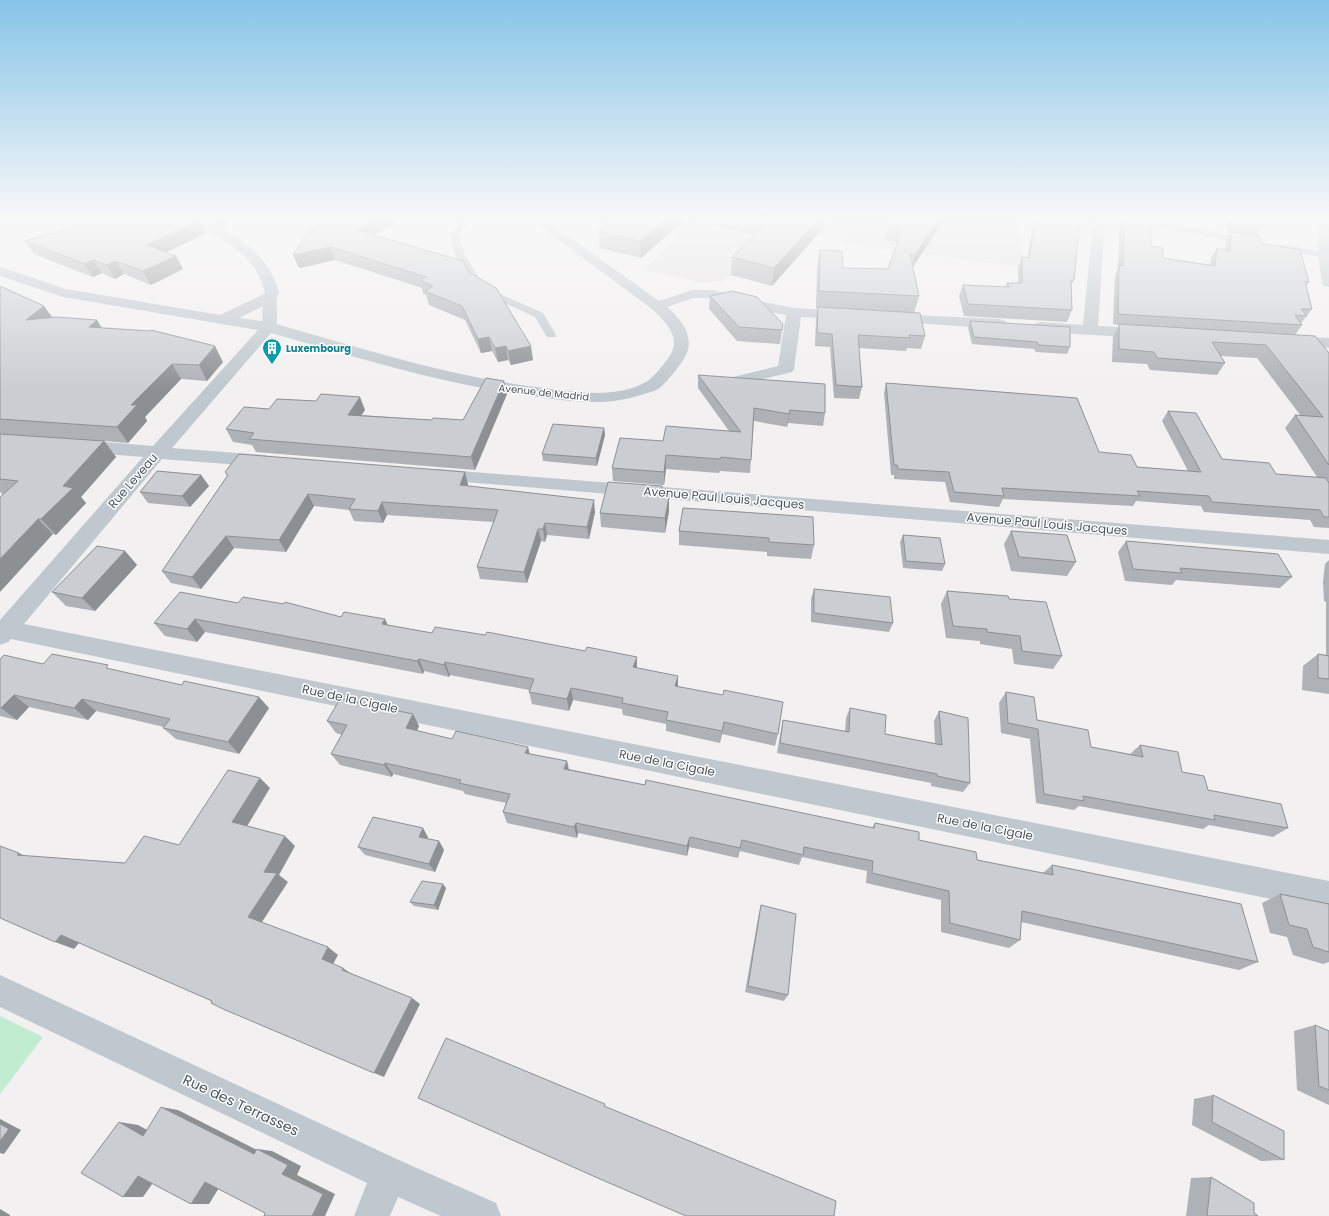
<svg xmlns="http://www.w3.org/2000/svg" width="1329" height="1216" viewBox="0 0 1329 1216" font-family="Poppins,sans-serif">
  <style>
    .education { fill: #e3e1e2 }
    .green { fill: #c2ecd0 }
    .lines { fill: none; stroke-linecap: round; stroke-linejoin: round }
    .service { fill: #bfc8ce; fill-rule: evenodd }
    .minor { fill: #bfc8ce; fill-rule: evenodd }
    .wall { fill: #aeb1b5 }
    .shaded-wall { fill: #8d9093 }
    .building { fill: #caced2; stroke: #8d9093 }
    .labels { text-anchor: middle; stroke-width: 3; stroke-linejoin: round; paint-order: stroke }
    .far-culture-label { font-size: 10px; font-weight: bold; fill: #0d838f; stroke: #fff; text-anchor: start }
    .far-street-label { font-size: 10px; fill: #49555c; stroke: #fff }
    .street-label { font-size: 12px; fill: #49555c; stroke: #fff }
    .near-street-label { font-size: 14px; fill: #49555c; stroke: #fff }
  </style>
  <rect width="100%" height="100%" fill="#f2f0f0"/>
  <polygon class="education" points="599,220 1017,220 1025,268 843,243 838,230 829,227 822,235 803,231 810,243 772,286 731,275 722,281 700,282 643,270 677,237"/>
  <polygon class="green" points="0,1016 43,1037 0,1094"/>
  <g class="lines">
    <g class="service">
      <polygon points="465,220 478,220 467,225 458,234 465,255 481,281 504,296 543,313 556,335 555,337 547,337 535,317 498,300 474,285 455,255 450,234 461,221"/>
      <polygon points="1132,220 1150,220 1247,238 1251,241 1247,244 1136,223"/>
      <polygon points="1280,244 1325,252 1328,253 1329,256 1325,258 1277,249 1276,247"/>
    </g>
    <g class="minor">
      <path d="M191,220C195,220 202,219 206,220C212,221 218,226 223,229C250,244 270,262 279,292C274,301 279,314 276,324C364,349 451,377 543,388C575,392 617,399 646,382C654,377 663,365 669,357C683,338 665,321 652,309L532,220H546L659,301L692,290H713L743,298L794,308L846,311L851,312L853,315L851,318L846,319L801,317L794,369L792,372L735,386L729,384L727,381L729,378L778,366L786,315L741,306L712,298H693L667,307C681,319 696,337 685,357C681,364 665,385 658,389C653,392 646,393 641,395C607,406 574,402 539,397C447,386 360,358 271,333L172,448L264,455L271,457L273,461L271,465L264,467L162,459L24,624L1329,881V911L11,639L8,642L0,645V620L143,457L81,452L75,450L72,446L75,442L81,440L153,446L258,330L63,297L0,276V267L66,289L220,315L264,294L265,292C256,261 239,249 212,234C205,230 195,226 191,220ZM263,306L262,321L239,318Z"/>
      <polygon points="1093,220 1105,220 1098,326 1145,328 1150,330 1153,333 1150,336 1145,338 1040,332 1035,330 1032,327 1035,324 1040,322 1083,325"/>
      <polygon points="1319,220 1329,220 1329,287 1324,286 1322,283 1318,255"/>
      <polygon points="892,314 1000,319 1005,321 1008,324 1005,327 1000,329 887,321 885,318 887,315"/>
      <polygon points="1291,336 1329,338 1329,348 1286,344 1283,341 1286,338"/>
      <polygon points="436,469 1329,540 1329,554 429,479 427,475 429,471"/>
      <polygon points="0,975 401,1161 496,1203 501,1216 441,1216 398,1197 390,1216 354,1216 367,1183 0,1007"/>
    </g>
  </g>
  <g class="wall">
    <polygon points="209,220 233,220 221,226"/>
    <polygon points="329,220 400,220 374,235 470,273 533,360 511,365 508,360 498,362 492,351 481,353 465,320 429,305 426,295 423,294 422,288 335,260 299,268"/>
    <polygon points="599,220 685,220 641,258 600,248 599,231 609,223"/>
    <polygon points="693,220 826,220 825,226 772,286 731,275 732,257 755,235"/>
    <polygon points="891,220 944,220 913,267 919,296 914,313 925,336 921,349 907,348 906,351 859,348 862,387 859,399 834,398 830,347 815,346 816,319 818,308 816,308 817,267 820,250 843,268 888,269 898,242 885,240 889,224"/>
    <polygon points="1034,220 1080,220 1074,280 1071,285 1072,310 1067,322 964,316 959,296 963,285 1005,287 1007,283 1018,283 1018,268 1022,257 1027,257"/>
    <polygon points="1122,220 1141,220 1151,246 1163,258 1210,266 1211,258 1217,248 1225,250 1226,241 1231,233 1227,233 1228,220 1267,220 1257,236 1261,243 1309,282 1306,286 1312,309 1301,323 1302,325 1295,335 1329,353 1329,528 1314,527 1310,520 1204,512 1201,506 1136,501 1133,506 1003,499 999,507 950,502 945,482 894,479 894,475 891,475 884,393 886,383 1099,452 1137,467 1188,471 1162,421 1168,411 1222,459 1276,474 1317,477 1285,428 1295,415 1301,416 1257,358 1221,356 1225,363 1217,375 1150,370 1147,364 1112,362 1113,337 1119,325 1113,324 1115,275 1118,268 1120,226"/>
    <polygon points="207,233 166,252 176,256 183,269 151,285 124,274 115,279 102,273 93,277 34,254 25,241"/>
    <polygon points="0,286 52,317 102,328 223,362 207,381 181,379 145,417 147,421 128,443 105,441 116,457 81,497 86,503 56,535 53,534 0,492"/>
    <polygon points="710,296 783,324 780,344 737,341 709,309"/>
    <polygon points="970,321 1070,347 1067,354 1036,352 1034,349 972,344 968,328"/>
    <polygon points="698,375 825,413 823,426 788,423 787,427 754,421 750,473 720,471 719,473 666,469 664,485 613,481 612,468 663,441 729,431 698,388"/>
    <polygon points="507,394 475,470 256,452 252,445 233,442 226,429 269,409 365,410 361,415 432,420 463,420"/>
    <polygon points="604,428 605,435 597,466 543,461 542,454"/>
    <polygon points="225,472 465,472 468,485 468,486 595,512 589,539 547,535 545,542 541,541 527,583 480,579 477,567 494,522 387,515 383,523 354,521 349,510 314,506 286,552 234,548 201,589 171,583 162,571 227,476"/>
    <polygon points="201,475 209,486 190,507 148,503 140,492"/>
    <polygon points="662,486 662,496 669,497 669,511 665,533 601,527 600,513"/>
    <polygon points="683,508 814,545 811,559 767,556 767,552 679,545 679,531"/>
    <polygon points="1011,531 1076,562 1067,576 1011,571 1004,544"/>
    <polygon points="903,535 945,564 942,571 903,568 900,542"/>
    <polygon points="1126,541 1292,577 1280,588 1176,580 1172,585 1125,581 1118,552"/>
    <polygon points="125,551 137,565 95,611 66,606 52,592"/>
    <polygon points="1329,560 1329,694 1302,690 1303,666 1318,654 1326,655 1326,602 1324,601 1323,582 1325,564"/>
    <polygon points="814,589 893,623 889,632 811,622 811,599"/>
    <polygon points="947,591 1009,599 1062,656 1053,669 1014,664 1012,649 980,644 980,641 946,638 941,604"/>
    <polygon points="238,603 341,617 432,633 637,668 778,734 775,746 722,734 720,743 666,731 666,724 623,715 622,709 573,700 569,711 532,704 529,692 529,690 450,675 449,677 424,671 423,674 205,632 197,642 165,636 154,623"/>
    <polygon points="0,659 43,664 111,669 269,708 239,754 176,739 163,728 164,727 96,711 88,720 29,707 17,720 0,716"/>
    <polygon points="1006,692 1037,720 1091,747 1130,754 1140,745 1182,772 1208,790 1288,828 1273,837 1209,825 1203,829 1079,806 1074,810 1036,803 1030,739 1001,733 999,703"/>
    <polygon points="850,708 885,734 935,744 934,721 939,711 970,783 963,792 931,786 931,783 777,753 781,730 783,720 845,732 846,718"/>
    <polygon points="413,714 419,726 417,731 452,739 567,761 569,769 645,785 872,828 875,823 919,840 977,860 1043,873 1052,865 1258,962 1239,970 1021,922 1020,940 1009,948 941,932 941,900 866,883 867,871 802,857 799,865 740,851 738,858 689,847 687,856 578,833 577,838 507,823 503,812 506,803 465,794 463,791 393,774 392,777 340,765 331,754 342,735 336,733 327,721"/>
    <polygon points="428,837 428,839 439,841 444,850 435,872 365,855 358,847"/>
    <polygon points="446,888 438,910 414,906 410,902"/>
    <polygon points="1280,894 1329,904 1329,962 1323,964 1293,955 1287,937 1270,933 1262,903"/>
    <polygon points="761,905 788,995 784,1001 745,992 759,913"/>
    <polygon points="1315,1025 1329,1031 1329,1105 1297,1090 1294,1031"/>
    <polygon points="1213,1095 1284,1160 1261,1161 1192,1125 1194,1099"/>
    <polygon points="1211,1177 1254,1213 1258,1216 1186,1216 1191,1178"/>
  </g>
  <g class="shaded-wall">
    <polygon points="200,220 201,220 207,233 154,258 147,245"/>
    <polygon points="218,220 233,220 221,226"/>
    <polygon points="373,220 400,220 360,243 356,230"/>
    <polygon points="665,220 685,220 641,258 640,241"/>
    <polygon points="818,220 826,220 825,226 772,286 774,268"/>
    <polygon points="938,220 944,220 910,271 915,255"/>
    <polygon points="331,247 335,260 299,268 293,255"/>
    <polygon points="176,256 183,269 151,285 143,271"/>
    <polygon points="93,260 102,273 93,277 85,264"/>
    <polygon points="116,261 124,274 115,279 107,265"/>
    <polygon points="44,306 55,321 26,320"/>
    <polygon points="97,320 107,336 89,327"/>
    <polygon points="489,337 492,351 481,353 478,339"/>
    <polygon points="215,346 223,362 207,381 199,365"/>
    <polygon points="506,346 508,360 498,362 495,348"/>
    <polygon points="531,346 533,360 511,365 508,351"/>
    <polygon points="172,364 181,379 145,417 147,421 128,443 117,427 131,405"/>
    <polygon points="504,381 507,394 475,470 471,457"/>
    <polygon points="360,397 365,410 353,428 348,415"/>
    <polygon points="790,410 788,423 787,427 789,414"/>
    <polygon points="604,428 605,435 597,466 596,458"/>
    <polygon points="104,441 116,457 81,497 86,503 56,535 41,519 63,486"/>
    <polygon points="666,455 666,469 664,485 664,472"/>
    <polygon points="465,472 468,485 463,498 460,485"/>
    <polygon points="201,475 209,486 190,507 182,496"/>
    <polygon points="308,494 314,506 286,552 279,540"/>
    <polygon points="669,497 669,511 665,533 665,518"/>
    <polygon points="594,500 595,512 589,539 587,527"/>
    <polygon points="382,502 387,515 383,523 378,511"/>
    <polygon points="38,519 53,534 0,592 0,559"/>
    <polygon points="545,523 547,535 545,542 543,529"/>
    <polygon points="538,529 541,541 527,583 524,572"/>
    <polygon points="226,536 234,548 201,589 192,577"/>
    <polygon points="125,551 137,565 95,611 82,598"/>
    <polygon points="195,619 205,632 197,642 187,629"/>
    <polygon points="385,619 391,632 382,624"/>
    <polygon points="637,657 637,670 633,667"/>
    <polygon points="419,659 424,671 423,674 417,661"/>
    <polygon points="445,662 450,675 449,677 444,665"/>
    <polygon points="678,676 678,688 675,686"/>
    <polygon points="571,688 573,700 569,711 567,699"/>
    <polygon points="14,695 29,707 17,720 1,708"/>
    <polygon points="259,697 269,708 239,754 228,742"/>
    <polygon points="82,699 96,711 88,720 74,708"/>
    <polygon points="413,714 419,726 412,740 406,728"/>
    <polygon points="724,722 722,734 720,743 722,731"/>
    <polygon points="528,747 531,759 525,753"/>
    <polygon points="567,761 569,773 564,769"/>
    <polygon points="385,763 393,774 392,777 384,765"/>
    <polygon points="260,778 270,788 243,833 232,822"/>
    <polygon points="576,823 578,833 577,838 574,827"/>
    <polygon points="423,828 428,837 424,846 419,837"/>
    <polygon points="285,836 295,846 279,875 288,882 260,925 248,917 264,872"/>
    <polygon points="690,837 689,847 687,856 687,846"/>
    <polygon points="439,841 444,850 435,872 429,864"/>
    <polygon points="19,853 37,862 17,855"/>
    <polygon points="443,884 446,888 438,910 434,905"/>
    <polygon points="61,935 79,943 74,949 55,942"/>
    <polygon points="328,947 338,955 332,966 322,959"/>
    <polygon points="343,968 353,975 342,970"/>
    <polygon points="412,998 420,1004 384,1077 374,1073"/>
    <polygon points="161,1107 178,1110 269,1156 254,1154"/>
    <polygon points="0,1119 21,1130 4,1154 0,1153"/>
    <polygon points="119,1122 138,1125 162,1138 143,1136"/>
    <polygon points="257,1149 272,1151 301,1166 297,1175 335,1194 325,1216 312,1216 282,1174"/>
    <polygon points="138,1176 157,1177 143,1197 123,1197"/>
    <polygon points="205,1182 222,1183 209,1204 191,1204"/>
    <polygon points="0,1209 10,1215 10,1216 0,1216"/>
  </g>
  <g class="building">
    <polygon points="91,220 200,220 147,245 176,256 143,271 116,261 107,265 93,260 85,264 25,241 68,229"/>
    <polygon points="329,220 373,220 356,230 463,261 470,273 496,288 531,346 508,351 506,346 495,348 489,337 478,339 462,306 425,291 433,286 420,280 426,277 331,247 293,255 309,230"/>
    <polygon points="612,220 665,220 640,241 599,231"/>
    <polygon points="768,220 818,220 774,268 732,257 770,221"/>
    <polygon points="891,220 938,220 915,255 910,254 919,296 819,291 820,250 842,251 843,268 888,269 903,227 889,224"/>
    <polygon points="1036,220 1080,220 1074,280 1071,280 1072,310 968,304 963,285 1009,287 1007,283 1022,283 1022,257 1029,258"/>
    <polygon points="1124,220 1141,220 1151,222 1151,246 1163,248 1163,258 1215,266 1217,248 1230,251 1231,232 1261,237 1261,243 1300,250 1309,282 1305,281 1312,309 1301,309 1307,316 1295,315 1302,325 1118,314 1119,266 1123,266"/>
    <polygon points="0,286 44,306 26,320 56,317 97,320 89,327 150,331 151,330 215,346 199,365 172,364 131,405 137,405 117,427 0,419"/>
    <polygon points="732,291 757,297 783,324 782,330 739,327 710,296"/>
    <polygon points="818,307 920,313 925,336 909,335 910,338 858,335 862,387 836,385 832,334 817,333"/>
    <polygon points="970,321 1070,327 1070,347 1039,345 1037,342 974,337"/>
    <polygon points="1119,324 1315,336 1329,353 1329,465 1295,415 1323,417 1266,345 1212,342 1225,363 1157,358 1154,352 1119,349"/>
    <polygon points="698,375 825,384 825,413 790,410 789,414 754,408 751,460 721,457 720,459 666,455 664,472 612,468 620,438 663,441 666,426 741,432"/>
    <polygon points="486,378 504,381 471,457 249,439 254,433 226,429 244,407 269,409 277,399 316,401 321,394 360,397 348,415 432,420 433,418 463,420"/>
    <polygon points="886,383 1077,398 1099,452 1131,455 1137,467 1201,472 1168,411 1196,413 1222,459 1269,463 1276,474 1326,478 1329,483 1329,517 1324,517 1320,510 1212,502 1209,496 1137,491 1140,496 1002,488 1004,496 954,492 949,472 898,469 897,465 894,465"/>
    <polygon points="553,424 604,428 596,458 542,454"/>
    <polygon points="0,434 104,441 63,486 73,488 41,519 38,519 0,559 0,497 18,481 0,479"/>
    <polygon points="239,454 465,472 460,485 594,500 587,527 545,523 543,529 538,529 524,572 477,567 498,510 382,502 378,511 349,509 355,499 308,494 279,540 226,536 192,577 162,571 228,475 225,472"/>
    <polygon points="157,471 201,475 182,496 140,492"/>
    <polygon points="608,482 662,486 661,496 669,497 665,518 600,513"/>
    <polygon points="683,508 813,517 814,545 769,542 769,538 679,531"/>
    <polygon points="1011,531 1067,535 1076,562 1019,557"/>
    <polygon points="903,535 940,538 945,564 906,561"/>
    <polygon points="1126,541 1278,554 1292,577 1180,568 1182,573 1133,569"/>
    <polygon points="97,546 125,551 82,598 52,592"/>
    <polygon points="814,589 890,597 893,623 814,613"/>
    <polygon points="947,591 1008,596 1009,599 1046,602 1062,656 1022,651 1020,636 987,632 987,629 953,626"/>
    <polygon points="180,592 238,603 243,597 284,604 285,602 341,617 344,612 385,619 382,624 432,633 435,627 485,635 487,632 585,651 587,647 637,657 633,667 678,676 675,686 723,695 724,690 783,702 778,734 724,722 722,731 666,720 668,712 622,703 623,698 571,688 567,699 529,692 534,679 445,662 444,665 419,659 417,661 195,619 187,629 154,623"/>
    <polygon points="52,654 108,665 106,668 182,685 184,681 259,697 228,742 163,728 170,719 82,699 74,708 14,695 1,708 0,708 0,659 4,655 43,664"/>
    <polygon points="1318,654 1329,656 1329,679 1318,678"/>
    <polygon points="1006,692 1034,697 1037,720 1088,730 1091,747 1143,757 1140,745 1178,752 1182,772 1204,776 1208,790 1281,804 1288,828 1214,815 1215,820 1083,796 1084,801 1044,794 1038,729 1008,723"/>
    <polygon points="340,699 413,714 406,728 452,739 456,731 528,747 525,753 567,761 564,769 645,785 646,780 874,828 875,823 919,832 919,840 976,852 977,860 1053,875 1052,865 1241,904 1258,962 1022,911 1020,940 950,923 949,891 872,873 873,861 804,847 803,855 742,840 740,848 690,837 687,846 576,823 574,827 503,812 510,794 459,783 461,780 385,763 384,765 331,754 347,725 327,721"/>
    <polygon points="850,708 886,715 885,734 942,745 939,711 968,718 970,783 937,776 937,774 780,743 783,720 849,732"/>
    <polygon points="228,770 260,778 232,822 285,836 264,872 277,873 248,917 328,947 322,959 343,968 342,970 412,998 374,1073 223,1009 211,1003 212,1001 61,935 55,942 0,918 0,846 19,853 17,855 125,863 144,836 179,845"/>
    <polygon points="373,817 423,828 419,837 439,841 429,864 358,847"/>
    <polygon points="422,881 443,884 434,905 410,902"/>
    <polygon points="1280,894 1329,904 1329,952 1313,947 1307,929 1289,925"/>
    <polygon points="761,905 796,914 788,995 748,986"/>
    <polygon points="1315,1025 1329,1031 1329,1090 1319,1086"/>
    <polygon points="446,1038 605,1104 604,1106 836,1201 834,1216 686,1216 600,1179 418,1098"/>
    <polygon points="1213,1095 1284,1131 1284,1160 1212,1122"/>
    <polygon points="161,1107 254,1154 257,1149 288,1165 282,1174 323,1194 312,1216 264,1216 265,1213 205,1182 191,1204 138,1176 123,1197 81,1173 119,1122 143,1136"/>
    <polygon points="0,1124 9,1129 0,1141"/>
    <polygon points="1211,1177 1254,1203 1254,1213 1258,1216 1207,1216"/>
  </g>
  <linearGradient id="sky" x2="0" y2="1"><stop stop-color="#86c4e7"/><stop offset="0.56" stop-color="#f9f8f8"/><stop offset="1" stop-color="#f9f8f8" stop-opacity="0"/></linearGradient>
  <rect width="1329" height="390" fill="url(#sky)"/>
  <defs>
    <symbol id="building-pin" viewBox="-11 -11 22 30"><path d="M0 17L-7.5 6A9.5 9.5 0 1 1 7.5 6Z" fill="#0f9aa8" stroke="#fff"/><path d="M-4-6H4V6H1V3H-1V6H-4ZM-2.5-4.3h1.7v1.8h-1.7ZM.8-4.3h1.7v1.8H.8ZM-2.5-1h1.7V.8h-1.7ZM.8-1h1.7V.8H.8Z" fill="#fff"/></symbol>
  </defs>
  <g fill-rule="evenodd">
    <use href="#building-pin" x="261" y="337" width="22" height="30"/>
  </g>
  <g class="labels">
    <g class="far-culture-label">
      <text x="286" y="352">Luxembourg</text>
    </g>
    <g class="far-street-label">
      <text transform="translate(544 392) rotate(6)" y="4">Avenue de Madrid</text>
    </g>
    <g class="street-label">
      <text transform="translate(133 481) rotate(-49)" y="4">Rue Leveau</text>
      <text transform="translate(724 498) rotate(5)" y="4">Avenue Paul Louis Jacques</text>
      <text transform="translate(1047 524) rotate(5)" y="4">Avenue Paul Louis Jacques</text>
      <text transform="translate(350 699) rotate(12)" y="4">Rue de la Cigale</text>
      <text transform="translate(667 763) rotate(11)" y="4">Rue de la Cigale</text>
      <text transform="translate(985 827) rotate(11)" y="4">Rue de la Cigale</text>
    </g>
    <g class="near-street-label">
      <text transform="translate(241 1105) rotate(25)" y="5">Rue des Terrasses</text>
    </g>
  </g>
</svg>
